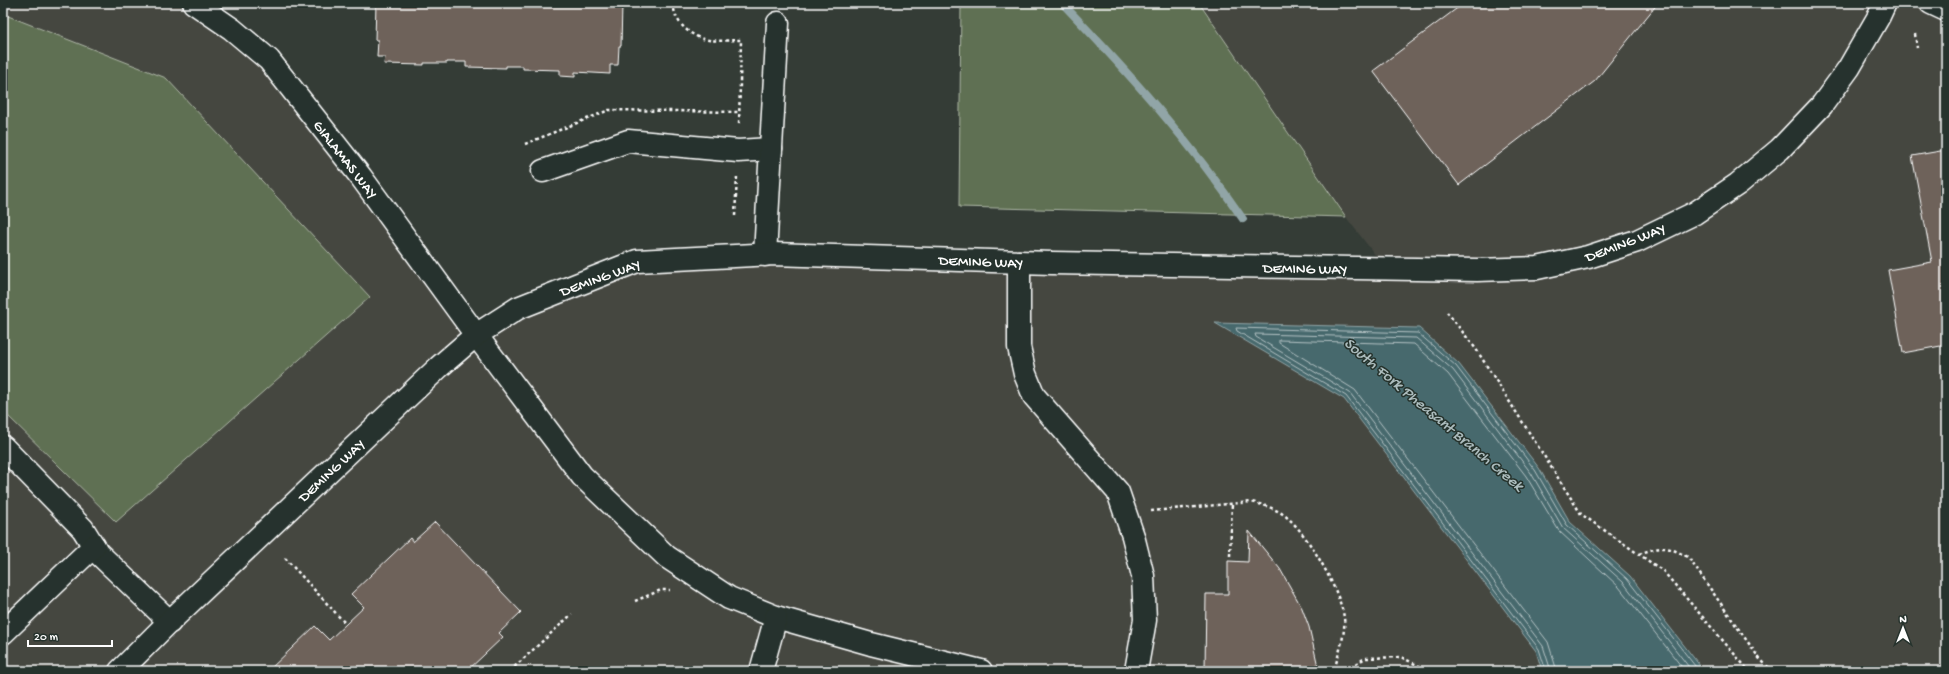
<svg xmlns="http://www.w3.org/2000/svg" width="1949" height="674" viewBox="0 0 1949 674" font-family="'Gochi Hand',sans-serif">
  <style>
    .built { fill: #454741 }
    .green { fill: #5f7052; stroke: #afb8a8 }
    .water { fill: #47696d; stroke: #91a5a7 }
    .lines { fill: none; stroke-linecap: round; stroke-linejoin: round }
    .shore { stroke: #b5c3c5; stroke-width: 1 }
    .stream { stroke: #91a5a7; stroke-width: 8 }
    .building { fill: #6e625a; stroke: #fff }
    .minor-casing { stroke: #fff; stroke-width: 25 }
    .path { stroke: #fff; stroke-width: 2.5; stroke-dasharray: 3 3; stroke-linecap: butt }
    .minor { stroke: #26332d; stroke-width: 22 }
    .labels { text-anchor: middle; stroke-width: 3; stroke-linejoin: round; paint-order: stroke }
    .street-label { font-size: 15px; fill: #fff; stroke: #26332d }
    .water-label { font-size: 16px; font-style: italic; fill: #acbcbd; stroke: #26332d }
  </style>
  <rect width="100%" height="100%" fill="#343c36"/>
  <filter id="ink" filterUnits="userSpaceOnUse"><feTurbulence type="fractalNoise" baseFrequency=".025" numOctaves="2"/><feDisplacementMap in="SourceGraphic" scale="8" xChannelSelector="R" yChannelSelector="G"/><feConvolveMatrix kernelMatrix="1 2 1 2 8 2 1 2 1" color-interpolation-filters="sRGB"/></filter>
  <g filter="url(#ink)">
    <polygon class="built" points="3,3 194,3 232,29 476,335 637,261 1386,269 1346,217 1199,3 1946,3 1946,671 3,671"/>
    <g class="green">
      <polygon points="961,3 1199,3 1346,217 959,207"/>
      <polygon points="3,14 166,78 370,297 116,522 3,411"/>
    </g>
    <polygon class="water" points="1215,323 1419,328 1459,364 1539,468 1570,522 1630,576 1704,671 1542,671 1536,651 1344,399"/>
    <g class="lines">
      <g class="shore">
        <polyline points="1546,671 1539,649 1346,396 1237,331 1236,328 1418,333 1456,366 1535,470 1567,525 1627,579 1699,671"/>
        <polyline points="1551,671 1543,646 1350,393 1256,337 1255,334 1416,338 1453,370 1531,473 1563,528 1623,582 1692,671"/>
        <polyline points="1557,671 1548,642 1355,390 1279,343 1279,340 1414,344 1448,374 1526,476 1559,531 1619,587 1685,671"/>
      </g>
      <path class="stream" d="M1062,3C1127,71 1190,141 1243,219"/>
    </g>
    <g class="building">
      <polygon points="376,3 620,3 620,5 622,5 621,46 619,46 618,65 610,65 610,74 575,72 575,77 560,76 560,70 523,69 523,66 506,66 506,68 466,67 466,62 447,62 447,63 424,63 424,65 384,64 385,57 377,57 378,40 375,40"/>
      <polygon points="1464,3 1658,3 1595,81 1459,185 1373,71"/>
      <polygon points="1946,150 1946,345 1903,353 1888,270 1932,262 1912,156"/>
      <polygon points="435,522 521,612 499,633 503,637 467,671 268,671 315,626 329,640 364,607 351,594 410,538 413,542"/>
      <polygon points="1249,531 1280,569 1302,608 1309,627 1319,671 1205,671 1206,594 1228,594 1228,561 1248,562"/>
    </g>
    <g class="lines">
      <defs>
        <g id="minor">
          <polyline points="194,3 232,29 269,60 361,177 476,335 582,476 667,557 729,598 776,617 871,644 981,671"/>
          <polyline points="1931,3 1946,10"/>
          <polyline points="543,171 628,141 738,151 771,149"/>
          <polyline points="765,255 778,23"/>
          <polyline points="1019,262 1019,347 1025,374 1034,396 1118,492 1133,536 1143,576 1145,620 1136,671"/>
          <polyline points="3,447 83,529 98,553 170,622"/>
          <polyline points="3,633 94,546"/>
          <polyline points="120,671 166,625 439,367 476,335 518,308 637,261 773,254 1052,263 1477,270 1537,268 1588,257 1637,241 1695,213 1738,184 1780,149 1822,105 1849,68 1879,16 1885,3"/>
          <polyline points="761,671 776,617"/>
        </g>
      </defs>
      <use href="#minor" class="minor-casing"/>
      <g class="path">
        <path d="M674,3C672,20 688,34 703,39C715,42 730,40 741,40L739,125"/>
        <polyline points="1915,34 1917,48"/>
        <polyline points="525,144 609,110 739,112"/>
        <polyline points="735,216 737,176"/>
        <polyline points="1447,312 1476,349 1581,514 1663,571 1749,671"/>
        <path d="M1151,511L1251,502C1265,505 1278,509 1289,519C1310,538 1339,589 1344,617C1346,634 1338,655 1334,671"/>
        <path d="M1639,554C1661,546 1666,545 1688,557L1759,658L1770,669L1775,671"/>
        <polyline points="1230,556 1232,503"/>
        <polyline points="285,558 344,622"/>
        <polyline points="635,601 661,590 670,590"/>
        <polyline points="510,671 572,614"/>
        <polyline points="1346,671 1365,658 1401,657 1429,671"/>
        <polyline points="1812,671 1818,670"/>
      </g>
      <use href="#minor" class="minor"/>
    </g>
  </g>
  <g class="labels">
    <g class="street-label">
      <text transform="translate(346 159) rotate(52)" y="5">GIALAMAS WAY</text>
      <text transform="translate(1625 242) rotate(-21)" y="5">DEMING WAY</text>
      <text transform="translate(981 261) rotate(2)" y="5">DEMING WAY</text>
      <text transform="translate(1305 268) rotate(1)" y="5">DEMING WAY</text>
      <text transform="translate(600 277) rotate(-20)" y="5">DEMING WAY</text>
      <text transform="translate(331 470) rotate(-43)" y="5">DEMING WAY</text>
    </g>
    <g class="water-label">
      <text transform="translate(1435 413) rotate(40)" y="6">South Fork Pheasant Branch Creek</text>
    </g>
  </g>
  <rect width="1949" height="674" fill="none" stroke="#26332d" stroke-width="16"/>
  <rect x="8" y="8" width="1933" height="658" fill="none" stroke="#fff" stroke-width="1.5" filter="url(#ink)"/>
  <g transform="translate(1903 628)" stroke="#26332d" stroke-width="3" paint-order="stroke">
  <path d="M0-3L7 15L0 10L-7 15Z" fill="#ffffff"/>
  <text y="-6" font-size="11" font-weight="bold" text-anchor="middle" fill="#ffffff">N</text>
  </g>
  <path d="M28 640v6h84v-6" fill="none" stroke="#ffffff" stroke-width="2"/>
  <text x="34" y="640" font-size="12" fill="#ffffff" stroke="#26332d" stroke-width="3" paint-order="stroke">20 m</text>
</svg>
